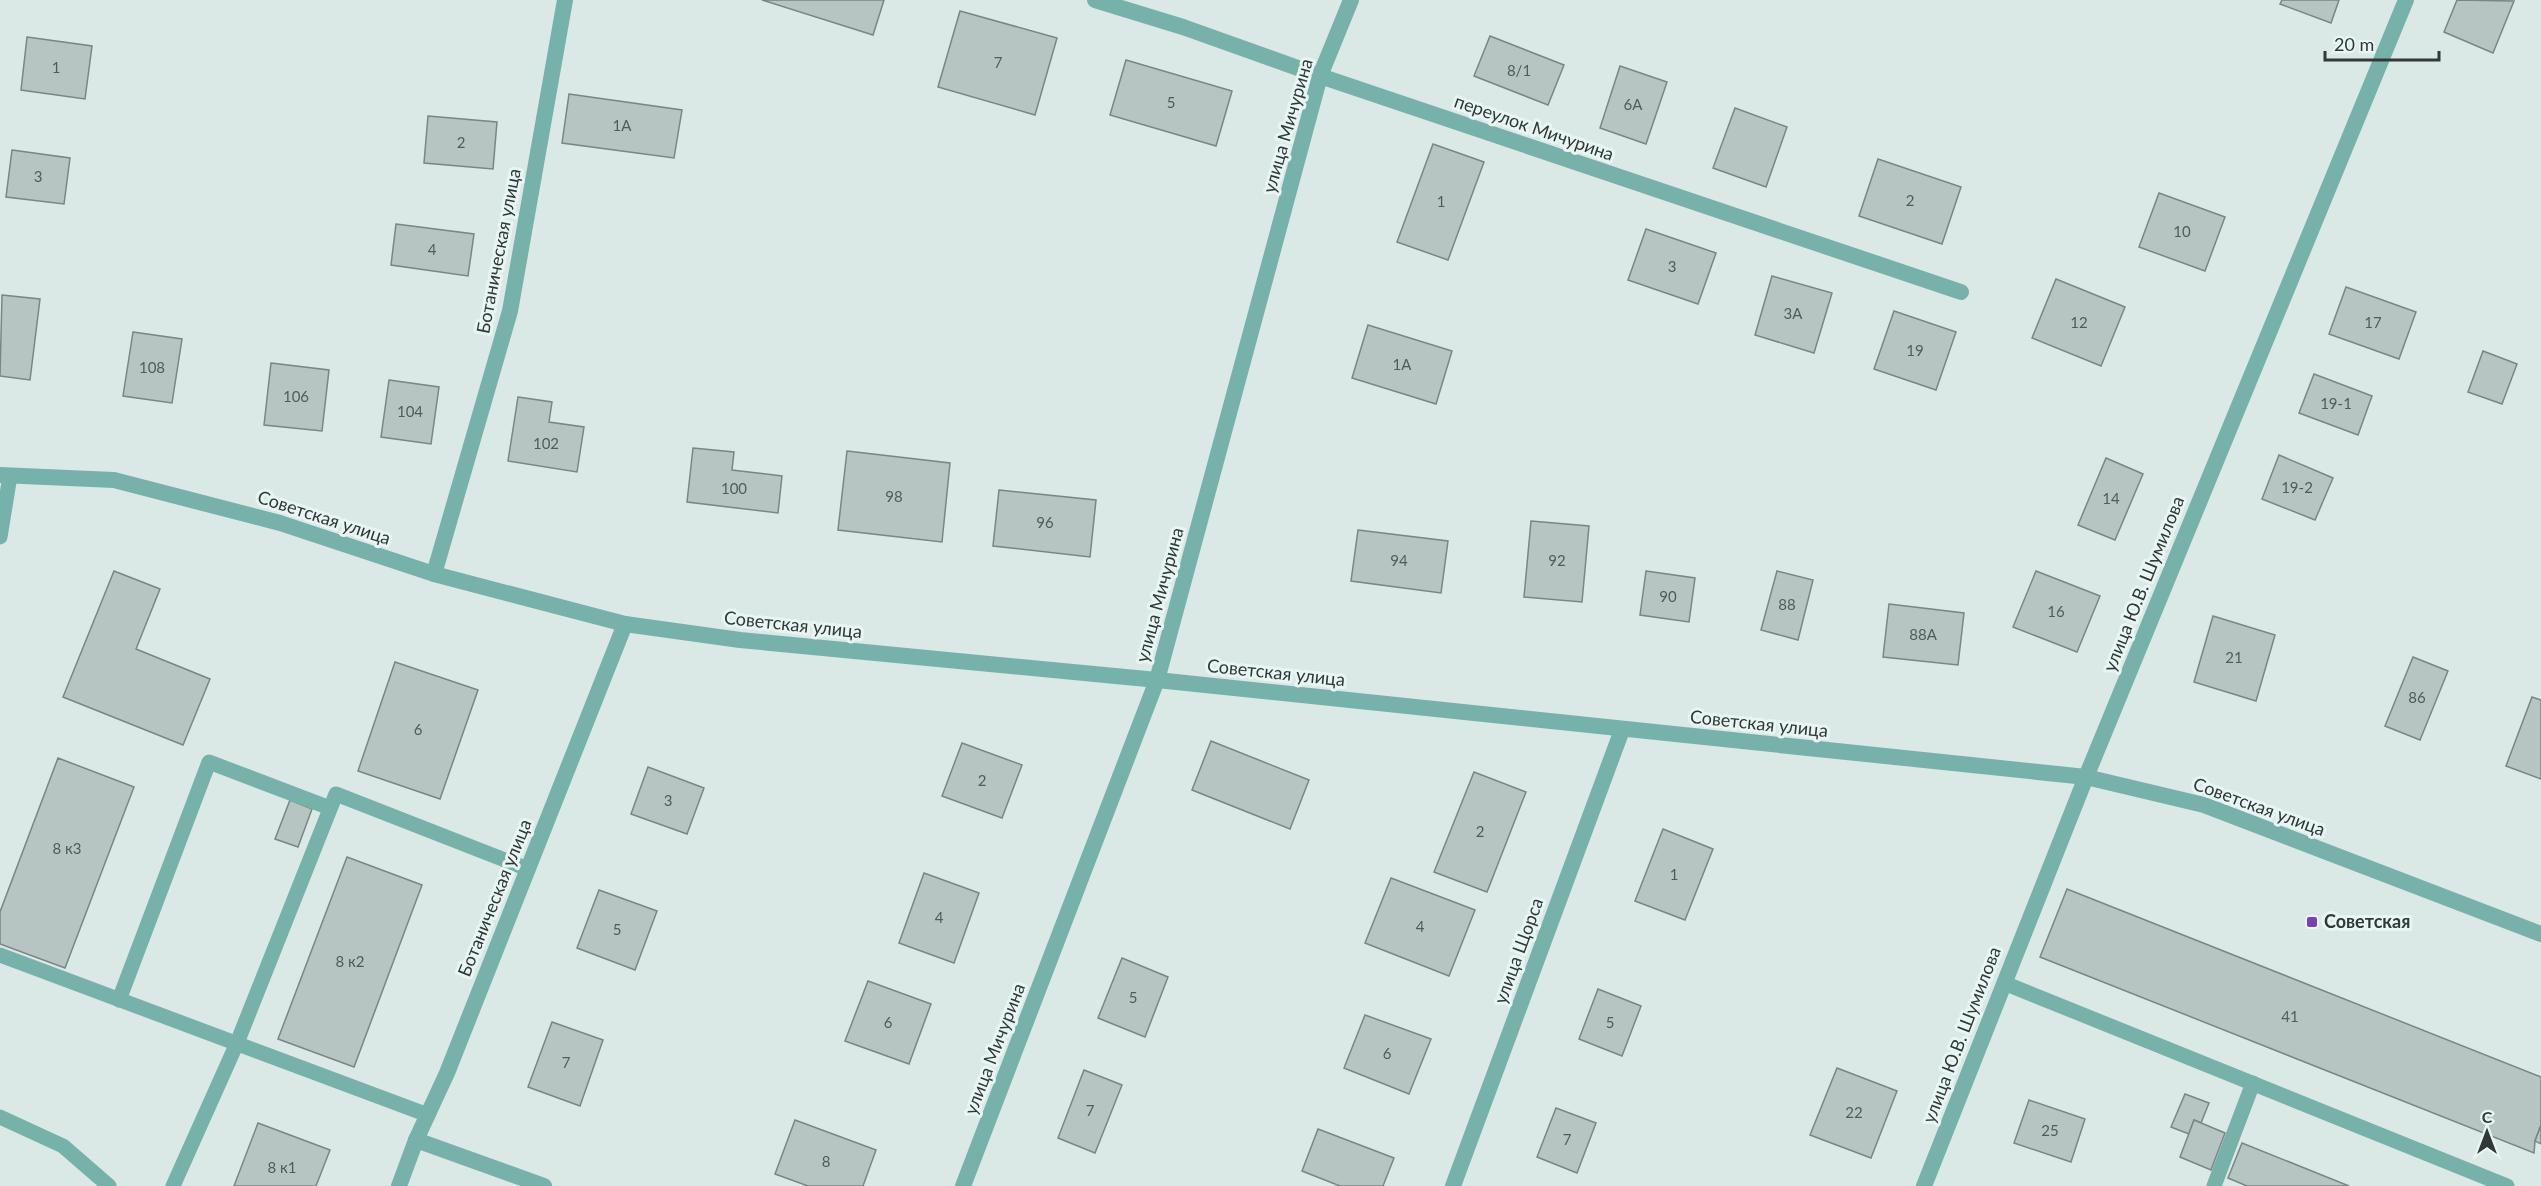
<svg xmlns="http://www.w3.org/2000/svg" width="2541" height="1186" viewBox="0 0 2541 1186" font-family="Lato,sans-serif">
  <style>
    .building { fill: #b7c5c2; stroke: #798684; stroke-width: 1.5 }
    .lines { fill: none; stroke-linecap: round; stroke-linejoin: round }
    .service { stroke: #77b2aa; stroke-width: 15 }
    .minor { stroke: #77b2aa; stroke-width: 16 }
    .tertiary { stroke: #77b2aa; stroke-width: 16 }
    .poi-dot { fill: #7e3fb4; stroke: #e7f6f3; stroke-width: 2 }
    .labels { text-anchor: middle; stroke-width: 6; stroke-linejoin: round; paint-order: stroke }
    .number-label { font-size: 15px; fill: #535b5a }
    .street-label { font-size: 18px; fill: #323837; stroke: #e7f6f3 }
    .poi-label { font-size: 18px; font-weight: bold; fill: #323837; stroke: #e7f6f3; text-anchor: start }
  </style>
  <rect width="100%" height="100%" fill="#dae9e6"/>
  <g class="building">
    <polygon points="762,0 884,0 873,35"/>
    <polygon points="2282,0 2339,0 2331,23 2280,4"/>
    <polygon points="2457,0 2514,1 2493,53 2444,32"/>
    <polygon points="960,11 1057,38 1035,115 938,87"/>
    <polygon points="1490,36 1564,65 1548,105 1474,76"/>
    <polygon points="27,37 92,46 85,99 21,90"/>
    <polygon points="1126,60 1232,91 1216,146 1110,115"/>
    <polygon points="1620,66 1667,82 1646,144 1600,128"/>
    <polygon points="569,94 682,110 674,158 562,143"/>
    <polygon points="1735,108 1787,127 1766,187 1713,168"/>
    <polygon points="428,116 497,122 493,169 424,163"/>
    <polygon points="1433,144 1484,162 1448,260 1397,242"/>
    <polygon points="12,150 70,158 64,204 6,197"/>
    <polygon points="1878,159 1961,187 1942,244 1859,216"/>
    <polygon points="2159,193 2225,217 2205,271 2139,247"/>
    <polygon points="396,224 474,234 468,276 391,265"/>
    <polygon points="1646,229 1716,253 1698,304 1628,280"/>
    <polygon points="1772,276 1832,293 1814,353 1755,335"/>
    <polygon points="2056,279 2125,307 2101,366 2032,338"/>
    <polygon points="2346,287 2416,312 2399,359 2329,334"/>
    <polygon points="2,295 40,299 30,380 0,376"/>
    <polygon points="1894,311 1956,332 1936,390 1874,369"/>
    <polygon points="1368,325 1452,351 1436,404 1352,378"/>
    <polygon points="133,332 182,339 172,403 123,396"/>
    <polygon points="2483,351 2517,364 2502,404 2468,392"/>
    <polygon points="271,363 329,370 322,431 264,425"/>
    <polygon points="2314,374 2372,396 2358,435 2299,413"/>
    <polygon points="389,380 439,387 431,444 381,437"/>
    <polygon points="518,397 552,402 549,422 584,427 577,472 508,461"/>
    <polygon points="693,448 734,452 732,470 782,476 778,513 687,502"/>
    <polygon points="847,451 950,463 942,542 838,530"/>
    <polygon points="2279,455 2333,478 2315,520 2262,499"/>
    <polygon points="2106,458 2143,474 2115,540 2078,525"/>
    <polygon points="999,490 1096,500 1090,557 993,546"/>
    <polygon points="1531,521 1589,526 1582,602 1524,597"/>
    <polygon points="1358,530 1448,541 1441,593 1351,581"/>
    <polygon points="114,571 160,589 136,649 210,679 183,745 63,697"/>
    <polygon points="1646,571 1695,578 1689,622 1640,615"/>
    <polygon points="1777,571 1813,580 1798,640 1761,630"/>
    <polygon points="2036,571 2100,596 2077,652 2013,627"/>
    <polygon points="1889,604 1964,613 1958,665 1883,657"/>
    <polygon points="2213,616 2275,635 2256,701 2194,682"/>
    <polygon points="2413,657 2448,671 2420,740 2385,726"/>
    <polygon points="395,662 478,690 440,799 358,771"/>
    <polygon points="2532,697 2541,700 2541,779 2506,766"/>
    <polygon points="1211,741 1309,780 1290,829 1192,790"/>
    <polygon points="962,743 1022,765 1002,818 942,796"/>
    <polygon points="58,758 134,787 65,968 0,944 0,912"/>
    <polygon points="648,767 704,788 687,834 631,814"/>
    <polygon points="1474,772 1526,792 1487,892 1434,872"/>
    <polygon points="290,800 312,809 298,847 275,839"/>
    <polygon points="1663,829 1713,849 1685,920 1635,901"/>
    <polygon points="347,857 422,885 354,1067 278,1039"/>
    <polygon points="924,873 979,893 954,963 899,943"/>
    <polygon points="1391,878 1475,910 1449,976 1365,943"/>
    <polygon points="2067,889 2541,1077 2541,1125 2535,1141 2534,1153 2040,957"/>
    <polygon points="599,890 657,911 635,970 577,948"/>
    <polygon points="1122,958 1168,977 1145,1037 1098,1018"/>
    <polygon points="868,981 931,1004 909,1064 845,1041"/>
    <polygon points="1598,989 1641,1006 1622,1056 1579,1039"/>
    <polygon points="1365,1015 1431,1039 1409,1094 1344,1068"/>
    <polygon points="552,1022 603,1040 580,1106 528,1087"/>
    <polygon points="1837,1068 1897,1091 1871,1158 1810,1135"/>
    <polygon points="1084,1070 1122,1085 1095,1153 1058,1138"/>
    <polygon points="2185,1094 2209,1103 2201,1123 2194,1120 2189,1134 2171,1127"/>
    <polygon points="2029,1100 2085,1119 2071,1162 2014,1143"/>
    <polygon points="1556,1108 1596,1123 1577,1173 1537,1157"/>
    <polygon points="795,1120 876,1150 863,1186 808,1186 775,1174"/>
    <polygon points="2194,1120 2225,1133 2211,1170 2180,1157"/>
    <polygon points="258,1123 330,1150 316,1186 234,1186"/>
    <polygon points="2541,1125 2541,1144 2535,1141"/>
    <polygon points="1318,1129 1394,1158 1383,1186 1340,1186 1302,1171"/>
    <polygon points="2242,1143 2349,1186 2247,1186 2228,1178"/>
  </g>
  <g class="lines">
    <g class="service">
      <polyline points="0,537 10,476"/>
      <polyline points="0,955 428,1115"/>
      <polyline points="2004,983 2507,1186"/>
      <polyline points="119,1000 209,762 330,808"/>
      <polyline points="0,1117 63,1146 109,1186"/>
      <polyline points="173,1186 237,1043 336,794 528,869"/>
      <polyline points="2214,1186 2253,1083"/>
    </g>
    <g class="minor">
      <polyline points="1095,0 1183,27 1320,76 1961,292"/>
      <polyline points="434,574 510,311 565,0"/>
      <polyline points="416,1140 544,1186"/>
      <polyline points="963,1186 1157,680 1320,76 1351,0"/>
      <polyline points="1453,1186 1622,730"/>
      <polyline points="1924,1186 2086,777 2406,0"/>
    </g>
    <g class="tertiary">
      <polyline points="0,475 114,480 280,523 434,574 625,624 740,640 1157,680 2086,777 2204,805 2541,934"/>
      <polyline points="399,1186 416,1140 447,1073 625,624"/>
    </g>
  </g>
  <rect class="poi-dot" x="2306" y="916" width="12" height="12" rx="3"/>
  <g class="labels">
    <g class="number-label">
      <text x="998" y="68">7</text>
      <text x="56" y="73">1</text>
      <text x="1519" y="76">8/1</text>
      <text x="1171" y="108">5</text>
      <text x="1633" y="110">6А</text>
      <text x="622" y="131">1А</text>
      <text x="461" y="148">2</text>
      <text x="38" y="182">3</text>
      <text x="1910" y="206">2</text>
      <text x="1441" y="207">1</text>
      <text x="2182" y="237">10</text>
      <text x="432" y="255">4</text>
      <text x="1672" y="272">3</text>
      <text x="1793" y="319">3А</text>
      <text x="2079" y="328">12</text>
      <text x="2373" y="328">17</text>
      <text x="1915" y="356">19</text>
      <text x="1402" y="370">1А</text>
      <text x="152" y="373">108</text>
      <text x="296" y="402">106</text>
      <text x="2336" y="409">19-1</text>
      <text x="410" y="417">104</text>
      <text x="546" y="449">102</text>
      <text x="2297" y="493">19-2</text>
      <text x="734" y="494">100</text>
      <text x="894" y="502">98</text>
      <text x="2111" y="504">14</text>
      <text x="1045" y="528">96</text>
      <text x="1399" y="566">94</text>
      <text x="1557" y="566">92</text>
      <text x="1668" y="602">90</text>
      <text x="1787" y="610">88</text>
      <text x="2056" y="617">16</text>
      <text x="1923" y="640">88А</text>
      <text x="2234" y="663">21</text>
      <text x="2417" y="703">86</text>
      <text x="418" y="735">6</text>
      <text x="982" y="786">2</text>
      <text x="668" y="806">3</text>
      <text x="1480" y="837">2</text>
      <text x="67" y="854">8 к3</text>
      <text x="1674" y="880">1</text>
      <text x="939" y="923">4</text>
      <text x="1420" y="932">4</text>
      <text x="617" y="935">5</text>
      <text x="350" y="967">8 к2</text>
      <text x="1133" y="1003">5</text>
      <text x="2290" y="1022">41</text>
      <text x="888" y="1028">6</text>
      <text x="1610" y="1028">5</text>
      <text x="1387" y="1059">6</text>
      <text x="566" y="1068">7</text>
      <text x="1090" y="1116">7</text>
      <text x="1854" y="1118">22</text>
      <text x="2050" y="1136">25</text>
      <text x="1567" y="1145">7</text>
      <text x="826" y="1167">8</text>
      <text x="282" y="1173">8 к1</text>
    </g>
    <g class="street-label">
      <text transform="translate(1288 126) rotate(-74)" y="6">улица Мичурина</text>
      <text transform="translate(1534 128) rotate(19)" y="6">переулок Мичурина</text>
      <text transform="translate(499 251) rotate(-79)" y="6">Ботаническая улица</text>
      <text transform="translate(324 518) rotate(18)" y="6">Советская улица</text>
      <text transform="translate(2144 584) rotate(-68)" y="6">улица Ю.В. Шумилова</text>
      <text transform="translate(1160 595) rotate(-75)" y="6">улица Мичурина</text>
      <text transform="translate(793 625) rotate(6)" y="6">Советская улица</text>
      <text transform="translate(1276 673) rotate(6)" y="6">Советская улица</text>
      <text transform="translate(1759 724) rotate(6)" y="6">Советская улица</text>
      <text transform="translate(2259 807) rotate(20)" y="6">Советская улица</text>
      <text transform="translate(495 898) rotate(-68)" y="6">Ботаническая улица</text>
      <text transform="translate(1519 951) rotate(-70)" y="6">улица Щорса</text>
      <text transform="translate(1962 1035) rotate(-69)" y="6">улица Ю.В. Шумилова</text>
      <text transform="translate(995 1049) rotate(-69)" y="6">улица Мичурина</text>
    </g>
    <g class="poi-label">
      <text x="2324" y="928">Советская</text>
    </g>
  </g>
  <g transform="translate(2487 1132)" stroke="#e7f6f3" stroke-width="4.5" paint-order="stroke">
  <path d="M0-4.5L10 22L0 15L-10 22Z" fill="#323837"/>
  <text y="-9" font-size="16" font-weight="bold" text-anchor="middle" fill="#323837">С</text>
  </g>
  <path d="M2325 51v9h114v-9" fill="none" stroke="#323837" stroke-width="3"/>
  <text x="2334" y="51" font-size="18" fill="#323837" stroke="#e7f6f3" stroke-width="4.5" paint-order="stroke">20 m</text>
</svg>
